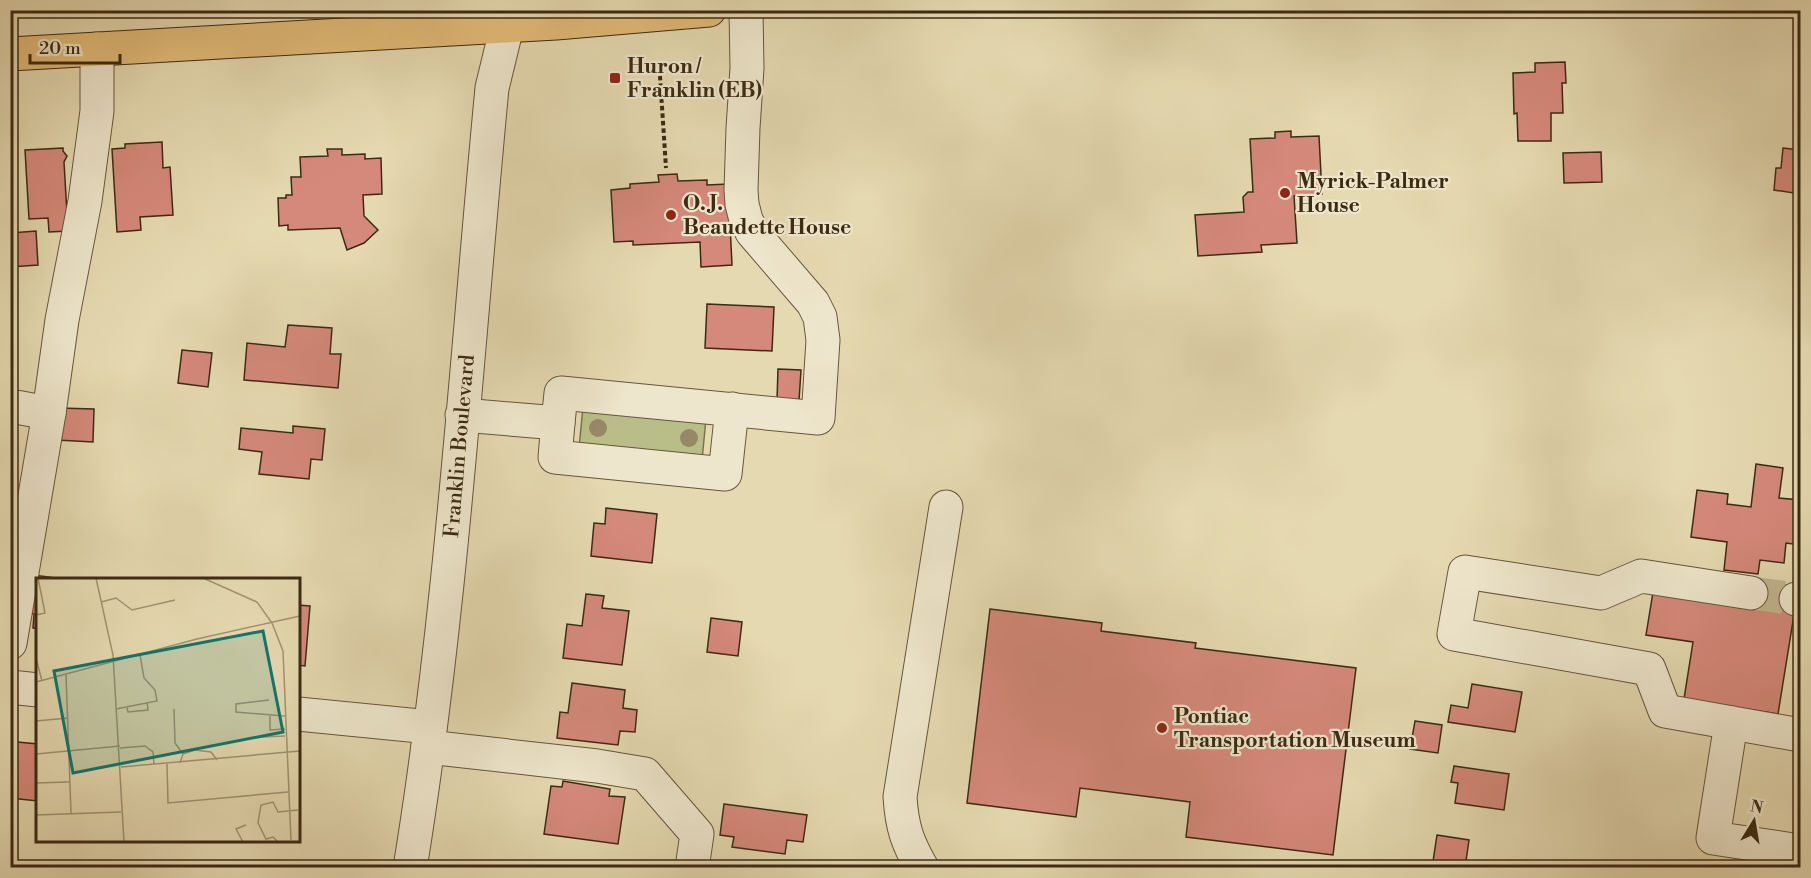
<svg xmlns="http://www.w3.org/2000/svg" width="1811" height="878" viewBox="0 0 1811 878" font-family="'Libre Bodoni',serif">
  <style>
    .green { fill: #b9be88; stroke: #7a744e; stroke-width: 1.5 }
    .building { fill: #d5897b; stroke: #3c2a13; stroke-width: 1.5 }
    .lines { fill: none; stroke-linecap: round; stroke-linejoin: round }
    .minor-tunnel { stroke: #c3b691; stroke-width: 33; stroke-dasharray: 33 16; stroke-linecap: butt }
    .minor-casing { stroke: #66563a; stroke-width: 35 }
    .highway-casing { stroke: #3c2a13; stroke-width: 35 }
    .path { stroke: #3c2a13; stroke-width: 4; stroke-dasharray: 4.5 3; stroke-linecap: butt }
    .minor { stroke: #eee6cc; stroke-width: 33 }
    .highway { stroke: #e2bc78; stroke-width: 33 }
    .tree { fill: #968967 }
    .poi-dot { fill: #8f2418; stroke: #eee6cc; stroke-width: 2 }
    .labels { text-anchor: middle; stroke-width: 4.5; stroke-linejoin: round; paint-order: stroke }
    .poi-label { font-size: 21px; font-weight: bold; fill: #3c2a13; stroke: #eee6cc; text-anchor: start }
    .street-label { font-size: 21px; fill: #3c2a13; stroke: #eee6cc }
    .inset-road { fill: none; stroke: #a19372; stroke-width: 1.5 }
    .view { fill: #0f766e; fill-opacity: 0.15; stroke: #0f766e; stroke-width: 3 }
    .inset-edge { fill: none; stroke: #3c2a13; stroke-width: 3 }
  </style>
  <rect width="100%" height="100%" fill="#e5d9b1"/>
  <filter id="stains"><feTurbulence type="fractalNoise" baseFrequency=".00333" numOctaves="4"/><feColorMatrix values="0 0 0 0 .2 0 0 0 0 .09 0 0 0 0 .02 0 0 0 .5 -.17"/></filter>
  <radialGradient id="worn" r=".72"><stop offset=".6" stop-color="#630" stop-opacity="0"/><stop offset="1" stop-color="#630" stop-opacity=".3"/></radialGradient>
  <polygon class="green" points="583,407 706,419 702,460 579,448"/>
  <g class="building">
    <polygon points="1565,62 1566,83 1562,83 1563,113 1551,113 1551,141 1518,141 1517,113 1514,114 1513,73 1535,72 1535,63"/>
    <polygon points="1291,131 1291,137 1319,136 1322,194 1294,196 1297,243 1261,245 1262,252 1198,256 1195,215 1244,212 1243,197 1248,192 1253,192 1250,139 1275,138 1275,132"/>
    <polygon points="162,142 163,168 170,167 173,215 140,217 141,230 117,232 112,149 125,148 125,144"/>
    <polygon points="63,148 63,151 67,156 64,162 68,231 49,232 48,218 29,219 25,150"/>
    <polygon points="1783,148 1800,150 1800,194 1774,190 1776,168 1781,168"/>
    <polygon points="327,149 342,149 342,155 365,154 365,159 381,158 382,194 363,195 364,216 378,230 364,243 347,250 340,228 288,230 288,225 279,226 278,198 286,198 286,195 292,195 291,177 301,177 300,157 328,156"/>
    <polygon points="1601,152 1602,182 1564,183 1563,153"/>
    <polygon points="677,174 678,181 707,180 707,185 728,184 732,265 701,267 700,242 633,245 633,241 614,242 611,190 630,188 630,184 659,182 658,175"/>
    <polygon points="36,231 38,265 10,267 10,233"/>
    <polygon points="707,304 774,307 772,351 705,348"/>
    <polygon points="288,325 332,328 330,354 341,354 338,388 244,380 247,343 285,347"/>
    <polygon points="182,350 212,353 208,387 178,383"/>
    <polygon points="778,369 801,370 799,401 777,400"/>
    <polygon points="58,408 94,409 93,442 57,440"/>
    <polygon points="293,426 325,429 322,460 311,459 309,479 259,474 262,452 239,449 241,428 293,433"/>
    <polygon points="1756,464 1783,468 1779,498 1800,500 1800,545 1786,543 1784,563 1760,560 1758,574 1724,570 1727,542 1691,537 1697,490 1728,494 1727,504 1751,507"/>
    <polygon points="606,508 657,514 652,563 591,556 594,523 605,524"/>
    <polygon points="33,575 71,580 38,580 38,629 33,628 34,614 29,613"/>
    <polygon points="1752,583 1798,590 1778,714 1684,699 1693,642 1646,635 1654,586"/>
    <polygon points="586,594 604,596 602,608 629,611 622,665 563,658 567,624 582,626"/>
    <polygon points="298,605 310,606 305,666 298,665"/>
    <polygon points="990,609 1102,623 1101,631 1196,643 1195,648 1356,668 1333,855 1186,837 1190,802 1080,788 1076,817 967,803"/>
    <polygon points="711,618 742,622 738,656 707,652"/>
    <polygon points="572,683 625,690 623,708 637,710 635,732 620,731 618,745 557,738 560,712 568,713"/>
    <polygon points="1472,684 1522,692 1515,732 1448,722 1451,705 1468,708"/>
    <polygon points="1415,721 1442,725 1438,753 1410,749"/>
    <polygon points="17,742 38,744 38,801 10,798 14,751 16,751"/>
    <polygon points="1454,766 1509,774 1504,810 1455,803 1458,783 1451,782"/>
    <polygon points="563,781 610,789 609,796 625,797 618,844 544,834 551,786 562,787"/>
    <polygon points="724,804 807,815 803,842 787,840 785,854 732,847 734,837 720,835"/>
    <polygon points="1437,835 1469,840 1465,868 1432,868"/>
  </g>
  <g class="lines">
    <polyline class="minor-tunnel" points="1751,593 1796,599"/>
    <defs>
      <g id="minor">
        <polyline points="10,406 49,413"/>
        <polyline points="462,415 558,423 561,393 818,418 823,340 820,317 813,303 752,232 746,220 742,204 741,190 743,128 747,68 746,10"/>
        <polyline points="558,423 555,457 725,474 732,409"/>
        <polyline points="1751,593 1641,576 1601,593 1465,572 1454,634 1649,669 1665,711 1800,735"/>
        <polyline points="1796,599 1800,599"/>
        <polyline points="10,643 49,413 62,320 85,201 97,111 97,49"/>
        <polyline points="10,687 38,690"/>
        <polyline points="298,714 430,727"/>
        <polyline points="1731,723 1713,838 1800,851"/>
        <polyline points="428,747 597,766 645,774 697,834 692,868"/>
        <path d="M410,868C452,610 467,348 492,88L511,10"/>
        <path d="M922,868C907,842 902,827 900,797L946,507"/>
      </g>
      <polyline id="highway" points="10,54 556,23 709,10"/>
    </defs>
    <use href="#minor" class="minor-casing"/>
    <use href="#highway" class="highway-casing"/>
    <polyline class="path" points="660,76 666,168"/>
    <use href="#minor" class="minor"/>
    <use href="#highway" class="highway"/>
  </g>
  <g class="tree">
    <circle cx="598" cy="428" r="9"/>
    <circle cx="689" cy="438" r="9"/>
  </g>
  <g class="poi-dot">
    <rect x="609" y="72" width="12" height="12" rx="3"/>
    <circle cx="1285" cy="193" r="6"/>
    <circle cx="671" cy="215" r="6"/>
    <circle cx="1162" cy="728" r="6"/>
  </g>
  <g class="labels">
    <g class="poi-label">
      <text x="627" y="73">Huron /<tspan x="627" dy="24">Franklin (EB)</tspan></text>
      <text x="1297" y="188">Myrick-Palmer<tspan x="1297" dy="24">House</tspan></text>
      <text x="683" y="210">O. J.<tspan x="683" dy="24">Beaudette House</tspan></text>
      <text x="1174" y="723">Pontiac<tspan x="1174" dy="24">Transportation Museum</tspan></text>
    </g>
    <g class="street-label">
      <text transform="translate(459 446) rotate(-85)" y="7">Franklin Boulevard</text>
    </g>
  </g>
  <g transform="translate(36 578)">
    <rect width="264" height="264" fill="#e5d9b1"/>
    <path class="inset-road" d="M60,0L77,77L88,264M167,0L221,24L236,45M65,24L80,20L96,32L139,22M0,37L9,35L2,0M236,45L247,73L255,262M0,80L6,103M30,97L35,235M0,104L161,61L264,38M233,122L200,126V134L249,138M91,130L92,134L112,132L111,124M80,131L121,123L119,112L108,100L104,77M138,131L139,165L147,176M234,138V152L249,151M0,143L32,140M226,159L249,158M84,170L109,168L117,174L118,187M0,176L84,168M144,185L147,176L159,172L175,174L181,182M131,186L132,225L252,214M85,189L264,173M0,205L33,204M264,225V252M0,237L85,234M207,264L200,251L210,247M242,264L237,259L230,261L222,245L225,227L237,224L242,234L262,232"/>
    <path class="view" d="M227,53L247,154L37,195L18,93Z"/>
    <rect width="264" height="264" class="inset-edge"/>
  </g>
  <rect width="1811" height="878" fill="none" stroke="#e5d9b1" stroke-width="36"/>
  <rect x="12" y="12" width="1787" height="854" fill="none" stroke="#3c2a13" stroke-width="3"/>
  <rect x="18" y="18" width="1775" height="842" fill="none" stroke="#3c2a13" stroke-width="1.5"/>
  <g transform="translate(1754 821) rotate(11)" stroke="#eee6cc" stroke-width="4.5" paint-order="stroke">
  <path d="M0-4.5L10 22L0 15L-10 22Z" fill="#3c2a13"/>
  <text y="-9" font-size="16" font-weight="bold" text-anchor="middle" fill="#3c2a13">N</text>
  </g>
  <path d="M30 54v9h90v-9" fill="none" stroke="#3c2a13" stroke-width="3"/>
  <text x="39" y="54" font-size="18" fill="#3c2a13" stroke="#eee6cc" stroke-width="4.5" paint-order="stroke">20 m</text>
  <rect width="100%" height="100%" filter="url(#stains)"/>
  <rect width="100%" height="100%" fill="url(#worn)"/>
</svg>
